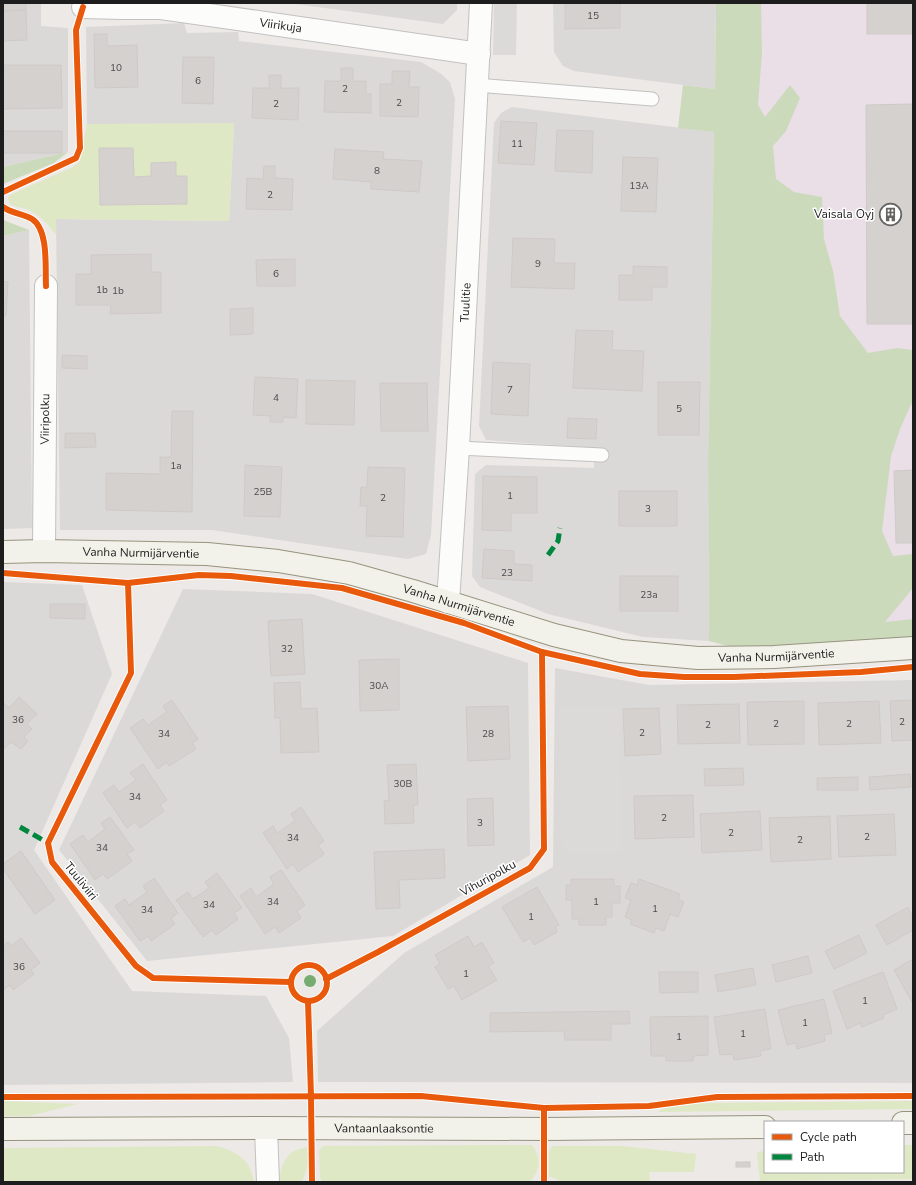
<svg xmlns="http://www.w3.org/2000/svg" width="916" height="1185" viewBox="0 0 916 1185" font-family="'Nunito Sans',sans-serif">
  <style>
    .residential { fill: #dbd9d8 }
    .industrial { fill: #eadee7 }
    .grass { fill: #dee8c5 }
    .forest { fill: #ccdabc }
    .parking { fill: #dcdad9 }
    .building { fill: #d4d1cf; stroke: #cfcac7 }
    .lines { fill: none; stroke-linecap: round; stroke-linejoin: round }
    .lane-casing { stroke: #c3c1c0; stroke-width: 15 }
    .street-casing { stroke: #c3c1c0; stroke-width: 24 }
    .secondary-casing { stroke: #96937e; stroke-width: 24 }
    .lane { stroke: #fcfcfb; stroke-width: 13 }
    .street { stroke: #fcfcfb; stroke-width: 22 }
    .secondary { stroke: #f3f2ea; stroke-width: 22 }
    .quiet { stroke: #00873e; stroke-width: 5; stroke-dasharray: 10 5; stroke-linecap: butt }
    .cycleway-casing { stroke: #fff; stroke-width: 8 }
    .cycleway { stroke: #e8590c; stroke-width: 6 }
    .tree { fill: #76ac6f }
    .labels { text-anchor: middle; stroke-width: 3; stroke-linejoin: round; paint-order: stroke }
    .number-label { font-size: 10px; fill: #4b4a4a }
    .street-label { font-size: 12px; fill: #1d1d1d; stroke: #fff }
    .poi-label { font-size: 12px; fill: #1d1d1d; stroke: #fff; text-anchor: end }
  </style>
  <rect width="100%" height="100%" fill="#ece9e6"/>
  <g class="residential">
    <polygon points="3,3 41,3 41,26 68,28 68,152 3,167"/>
    <polygon points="288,3 457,3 457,10 443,24"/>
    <polygon points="553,3 716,3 715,89 574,71 563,66 554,52"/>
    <polygon points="184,23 187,33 238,32 239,41 421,62 440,73 450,82 455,99 431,535 426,554 408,559 212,530 60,530 56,219 229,221 234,124 87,124 86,27"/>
    <polygon points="512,107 714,132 708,463 709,641 643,637 548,614 480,587 472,576 475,474 486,465 594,468 594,448 486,440 479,426 494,123 501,113"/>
    <polygon points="29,230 32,528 3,529 3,236"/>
    <polygon points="3,582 82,585 112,674 34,850 132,991 266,996 289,1038 293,1082 3,1085"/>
    <polygon points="183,589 312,594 528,663 530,855 393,936 147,961 59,850"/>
    <polygon points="555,668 649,685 913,680 913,1083 318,1082 317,1031 404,953 553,867"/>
  </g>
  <polygon class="industrial" points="716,3 913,3 913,630 757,640 715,89"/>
  <g class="grass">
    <path d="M234,123L229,221L56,219V235C48,224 39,214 26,209C20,207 15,207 10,204L8,199L10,195L73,167L80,161L87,124Z"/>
    <polygon points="3,1101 78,1104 29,1116 3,1116"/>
    <path d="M913,1101V1109L658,1112C669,1103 699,1104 713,1103Z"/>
    <path d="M532,1145C542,1159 540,1168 531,1181L322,1182L320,1177L319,1151L323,1146Z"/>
    <polygon points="903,1145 913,1145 913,1179 760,1181 757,1152 765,1151 765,1172 903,1172"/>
    <path d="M217,1146C238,1152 250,1160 254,1182H3V1148Z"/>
    <polygon points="552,1146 622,1146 696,1154 694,1172 649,1172 650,1181 560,1181 549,1176 549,1152"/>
    <path d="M307,1147C309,1160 308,1169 302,1181L280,1182C279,1171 284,1157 294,1151C298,1149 303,1148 307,1147Z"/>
  </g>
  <g class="forest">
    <polygon points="716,3 761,3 762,52 758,105 765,117 790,85 800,98 786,131 773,146 776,179 794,192 822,197 824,239 833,271 840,316 868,353 897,348 913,350 913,400 900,429 891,456 882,531 893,556 913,554 913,588 885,622 913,619 913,638 825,645 728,646 709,641 708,463 714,132 678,128 683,85 715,89"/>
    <polygon points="68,152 54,163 3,184 3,167"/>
    <polygon points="3,220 29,230 3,236"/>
  </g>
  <g class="parking">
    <polygon points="494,3 517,3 516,55 493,55"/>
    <polygon points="619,706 622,853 562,854 559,707"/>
  </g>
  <g class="building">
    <polygon points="3,3 26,3 26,10 3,11"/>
    <polygon points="565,3 620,3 620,28 565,29"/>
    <rect x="867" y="3" width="46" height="31"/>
    <polygon points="26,10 27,40 3,41 3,11"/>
    <polygon points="94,34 107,34 107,46 137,45 138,87 95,88"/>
    <polygon points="183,57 214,57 213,104 182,103"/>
    <polygon points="3,65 61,65 62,108 3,109"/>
    <polygon points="341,68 353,68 353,81 366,81 366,94 371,94 371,113 324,112 325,81 341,81"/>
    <polygon points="392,71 410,71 409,87 419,87 418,117 380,116 380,84 392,84"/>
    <polygon points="269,75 281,75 281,88 299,88 298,120 252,118 253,88 269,88"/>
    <polygon points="913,104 913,324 867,324 866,105"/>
    <polygon points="501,121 537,123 534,165 498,163"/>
    <polygon points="557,130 593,131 592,173 555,171"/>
    <rect x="3" y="131" width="59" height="22"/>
    <polygon points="99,148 133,148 134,177 151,176 151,163 176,162 176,176 187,176 187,204 100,205"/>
    <polygon points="335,149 384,152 383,159 422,161 419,192 371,189 371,182 333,179"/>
    <polygon points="623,157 658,158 656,212 621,211"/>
    <polygon points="264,166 275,166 275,178 293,179 292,210 246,209 247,178 263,179"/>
    <polygon points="513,238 555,239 554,263 575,263 574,289 511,287"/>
    <polygon points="151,254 151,272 161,272 161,313 110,314 111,305 76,305 76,274 91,274 91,255"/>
    <polygon points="295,259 295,286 257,286 256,260"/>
    <polygon points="633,266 667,267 667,287 652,287 652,300 619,300 619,275 633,275"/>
    <polygon points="3,281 8,282 6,316 3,316"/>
    <polygon points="253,308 253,334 230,335 230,309"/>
    <polygon points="576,330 613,331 612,350 644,351 642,391 573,388"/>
    <polygon points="62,355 87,356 87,369 62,368"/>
    <polygon points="493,362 530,364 528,416 491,414"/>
    <polygon points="255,377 298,379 296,418 283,417 283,422 270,422 270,416 253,415"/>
    <polygon points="306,380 355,381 354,425 306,424"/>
    <polygon points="658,382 700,382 699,435 658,435"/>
    <polygon points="380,383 427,383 428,431 381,431"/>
    <polygon points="172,411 193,411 192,512 106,510 106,473 160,474 160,457 171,457"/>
    <polygon points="568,418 597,419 596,439 567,438"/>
    <polygon points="65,433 95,433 96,447 65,448"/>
    <polygon points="245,465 282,467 280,517 244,516"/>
    <polygon points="368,467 405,468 403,537 366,536 367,506 360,506 361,487 367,487"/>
    <polygon points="913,470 913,543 896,543 894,471"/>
    <polygon points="483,476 537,477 537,513 511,513 511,531 482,530"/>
    <rect x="619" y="491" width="58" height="35"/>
    <polygon points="484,549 514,551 514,564 532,565 532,581 482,578"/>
    <rect x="620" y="576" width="58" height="35"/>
    <polygon points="50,604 85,604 85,619 50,618"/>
    <polygon points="302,619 305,674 271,676 268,621"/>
    <polygon points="399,659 399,710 360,711 359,660"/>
    <polygon points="300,682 301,709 317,708 319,752 281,753 280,718 275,718 274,683"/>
    <polygon points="19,697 37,714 27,724 32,729 24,737 28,741 21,749 11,742 3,750 3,705 4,703 9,708"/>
    <polygon points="172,700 198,739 192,743 196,749 169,766 167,762 158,769 130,728 143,719 148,725 167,712 163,706"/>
    <polygon points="913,700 913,740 892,741 890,701"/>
    <polygon points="804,701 804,744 748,745 747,702"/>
    <polygon points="879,701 881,743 819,745 818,703"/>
    <polygon points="739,704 740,743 678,744 677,705"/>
    <polygon points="508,706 510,759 468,761 466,707"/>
    <polygon points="659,708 661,754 625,756 623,709"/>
    <polygon points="143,764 167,800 160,805 164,811 140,828 135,822 127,828 103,793 114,785 119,792 136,780 130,773"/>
    <polygon points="416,764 418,805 413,805 414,823 385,824 384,801 389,800 387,765"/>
    <polygon points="743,768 744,785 705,786 704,769"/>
    <polygon points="910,774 911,787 870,790 869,777"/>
    <polygon points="858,777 858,790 817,790 817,778"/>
    <polygon points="693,795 694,837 635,839 634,796"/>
    <polygon points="493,798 494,845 468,846 467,799"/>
    <polygon points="301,807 324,841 318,845 324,854 298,872 293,864 287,869 263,833 273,826 277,833 295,821 291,814"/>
    <polygon points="760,811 762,850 702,853 700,814"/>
    <polygon points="894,814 896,855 839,857 837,816"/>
    <polygon points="830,816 831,859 771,862 769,818"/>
    <polygon points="110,817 134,850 127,854 132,861 107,879 103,874 95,880 70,844 83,835 88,842 105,829 101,823"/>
    <polygon points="444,849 445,878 399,880 400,908 376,909 374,852"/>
    <polygon points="21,851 55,900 35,914 3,869 3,864"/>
    <polygon points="281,870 305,905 297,911 301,918 279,933 275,927 265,934 240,896 251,888 256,897 274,884 270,877"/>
    <polygon points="217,873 242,908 234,913 238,919 216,935 212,930 203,937 176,900 188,892 193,899 209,888 205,882"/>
    <polygon points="154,878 178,913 171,918 175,924 151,941 148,936 140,941 115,906 125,899 129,905 147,892 143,886"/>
    <polygon points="571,879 614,879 614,886 620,886 620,903 612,903 612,917 606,917 606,925 579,925 579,919 572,919 572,900 566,900 566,885 571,885"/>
    <polygon points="639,879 680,894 678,899 684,902 678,917 670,914 664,931 656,928 654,933 630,924 632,920 625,917 631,900 625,898 631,883 637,885"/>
    <polygon points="537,887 559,925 555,927 557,932 534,945 530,938 523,942 502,907"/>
    <polygon points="908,907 913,917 913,930 887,945 876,925"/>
    <polygon points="859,935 867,953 834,969 825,951"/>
    <polygon points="468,936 474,947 482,942 494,963 488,966 497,980 462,1000 454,986 448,989 435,967 440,964 435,955"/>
    <polygon points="21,938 40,963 31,970 34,974 13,990 10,985 3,990 3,946 8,942 11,946"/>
    <polygon points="808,956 812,973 776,982 772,965"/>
    <polygon points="913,959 913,1001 912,1002 894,970"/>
    <polygon points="753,968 756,985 718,992 715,975"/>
    <polygon points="659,972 698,972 698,992 660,993"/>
    <polygon points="883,972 897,1009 883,1015 884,1018 862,1027 860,1023 847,1029 833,991"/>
    <polygon points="824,999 832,1033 824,1035 825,1041 797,1049 796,1043 787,1045 778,1010"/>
    <polygon points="765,1009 771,1049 760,1051 761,1056 734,1060 733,1054 720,1055 714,1017"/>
    <polygon points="629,1011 630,1024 611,1024 611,1040 565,1040 564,1031 490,1032 490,1013"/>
    <polygon points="708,1016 708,1055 694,1056 693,1061 666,1061 666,1056 651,1056 650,1017"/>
    <rect x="736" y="1162" width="14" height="5"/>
  </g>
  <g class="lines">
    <defs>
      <g id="lane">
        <polyline points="476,85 652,99"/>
        <polyline points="458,448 602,455"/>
      </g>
      <g id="street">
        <path id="s1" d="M83,7L123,8H161L479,54"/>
        <path id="s2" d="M44,551L46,286"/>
        <path id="s3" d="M448,602L458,448L481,3"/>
        <polyline points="266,1128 268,1182"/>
      </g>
      <g id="secondary">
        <path id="s4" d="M3,552L44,551L207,554L278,561L349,573L413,591L554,635L621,651L698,658L774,657L913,648"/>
        <polyline points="903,1123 913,1123"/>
        <path id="s5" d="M3,1129L266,1128L544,1129L765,1127"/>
      </g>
    </defs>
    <use href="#lane" class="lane-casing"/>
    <use href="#street" class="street-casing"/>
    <use href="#secondary" class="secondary-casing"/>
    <use href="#lane" class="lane"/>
    <use href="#street" class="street"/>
    <use href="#secondary" class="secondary"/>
    <g class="quiet">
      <polyline points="548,555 558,541 560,528"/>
      <polyline points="20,827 48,843"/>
    </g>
    <defs>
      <g id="cycleway">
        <polyline points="3,192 76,158 80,148 76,30 83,7"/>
        <path d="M3,207C11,213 23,214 32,219C49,230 45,268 46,286"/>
        <polyline points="3,573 128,583 199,575 231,576 342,588 464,623 542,652 640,674 684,677 734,677 861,672 913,667"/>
        <polyline points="128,583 131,673 48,843 52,862 136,966 153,978 291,982"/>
        <circle cx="309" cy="983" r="18"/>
        <polyline points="326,979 378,952 530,868 544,849 542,652"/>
        <polyline points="308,1001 311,1096 312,1182"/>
        <polyline points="3,1097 421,1096 544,1108 649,1106 717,1097 913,1096"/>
        <polyline points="544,1182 544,1108"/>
      </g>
    </defs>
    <use href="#cycleway" class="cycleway-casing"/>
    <use href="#cycleway" class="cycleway"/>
  </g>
  <circle class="tree" cx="310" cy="981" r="6"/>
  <defs>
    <symbol id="building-ring" viewBox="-11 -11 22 22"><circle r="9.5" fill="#fff" stroke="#656463" stroke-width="1.5"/><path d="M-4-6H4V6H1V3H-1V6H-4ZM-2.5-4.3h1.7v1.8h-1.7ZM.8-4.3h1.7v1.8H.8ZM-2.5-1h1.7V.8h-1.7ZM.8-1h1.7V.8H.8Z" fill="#656463"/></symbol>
  </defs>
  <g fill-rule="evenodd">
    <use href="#building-ring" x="878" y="202" width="25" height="25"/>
  </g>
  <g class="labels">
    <g class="number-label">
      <text x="593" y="19">15</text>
      <text x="116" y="71">10</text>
      <text x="198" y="84">6</text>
      <text x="345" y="92">2</text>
      <text x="399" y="106">2</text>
      <text x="276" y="107">2</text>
      <text x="517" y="147">11</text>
      <text x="377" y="174">8</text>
      <text x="639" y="189">13A</text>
      <text x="270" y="198">2</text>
      <text x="538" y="267">9</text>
      <text x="276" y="277">6</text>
      <text x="102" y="293">1b</text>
      <text x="118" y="294">1b</text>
      <text x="510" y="393">7</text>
      <text x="276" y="401">4</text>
      <text x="679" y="412">5</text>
      <text x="176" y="469">1a</text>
      <text x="263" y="495">25B</text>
      <text x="510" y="499">1</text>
      <text x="383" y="501">2</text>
      <text x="648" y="512">3</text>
      <text x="507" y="576">23</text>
      <text x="649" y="598">23a</text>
      <text x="287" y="652">32</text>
      <text x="379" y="689">30A</text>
      <text x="18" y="723">36</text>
      <text x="902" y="725">2</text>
      <text x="776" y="727">2</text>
      <text x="849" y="727">2</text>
      <text x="708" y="728">2</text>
      <text x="642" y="736">2</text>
      <text x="164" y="737">34</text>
      <text x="488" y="737">28</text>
      <text x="403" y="787">30B</text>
      <text x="135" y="800">34</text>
      <text x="664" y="821">2</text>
      <text x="480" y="826">3</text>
      <text x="731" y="836">2</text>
      <text x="867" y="840">2</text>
      <text x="293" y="841">34</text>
      <text x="800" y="843">2</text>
      <text x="102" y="851">34</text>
      <text x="273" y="905">34</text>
      <text x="596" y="905">1</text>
      <text x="209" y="908">34</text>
      <text x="655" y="912">1</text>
      <text x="147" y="913">34</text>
      <text x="531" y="920">1</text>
      <text x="19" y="970">36</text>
      <text x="466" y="977">1</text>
      <text x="865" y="1004">1</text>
      <text x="805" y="1026">1</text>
      <text x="743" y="1037">1</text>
      <text x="679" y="1040">1</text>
    </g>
    <g class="street-label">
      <text dy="4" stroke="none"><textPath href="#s1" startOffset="199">Viirikuja</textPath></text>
      <text dy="4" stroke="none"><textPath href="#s3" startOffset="300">Tuulitie</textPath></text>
      <text dy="4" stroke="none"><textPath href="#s2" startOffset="132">Viiripolku</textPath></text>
      <text dy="4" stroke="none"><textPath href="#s4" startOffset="138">Vanha Nurmijärventie</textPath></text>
      <text dy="4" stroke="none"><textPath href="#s4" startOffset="462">Vanha Nurmijärventie</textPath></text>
      <text dy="4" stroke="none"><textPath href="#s4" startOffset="786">Vanha Nurmijärventie</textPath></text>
      <text transform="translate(488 878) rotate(-29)" y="4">Vihuripolku</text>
      <text transform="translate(81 881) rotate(51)" y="4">Tuuliviiri</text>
      <text dy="4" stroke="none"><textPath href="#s5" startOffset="381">Vantaanlaaksontie</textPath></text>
    </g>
    <g class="poi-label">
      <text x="874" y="218">Vaisala Oyj</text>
    </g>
  </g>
  <rect width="916" height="1185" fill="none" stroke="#1d1d1d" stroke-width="8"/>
  <rect x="764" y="1121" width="140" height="52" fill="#ffffff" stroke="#a5a5a5"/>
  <rect x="772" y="1134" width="20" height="6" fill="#e8590c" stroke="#a5a5a5"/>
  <text x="800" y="1141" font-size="12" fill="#1d1d1d">Cycle path</text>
  <rect x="772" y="1154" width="20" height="6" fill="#00873e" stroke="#a5a5a5"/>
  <text x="800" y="1161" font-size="12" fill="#1d1d1d">Path</text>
</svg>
